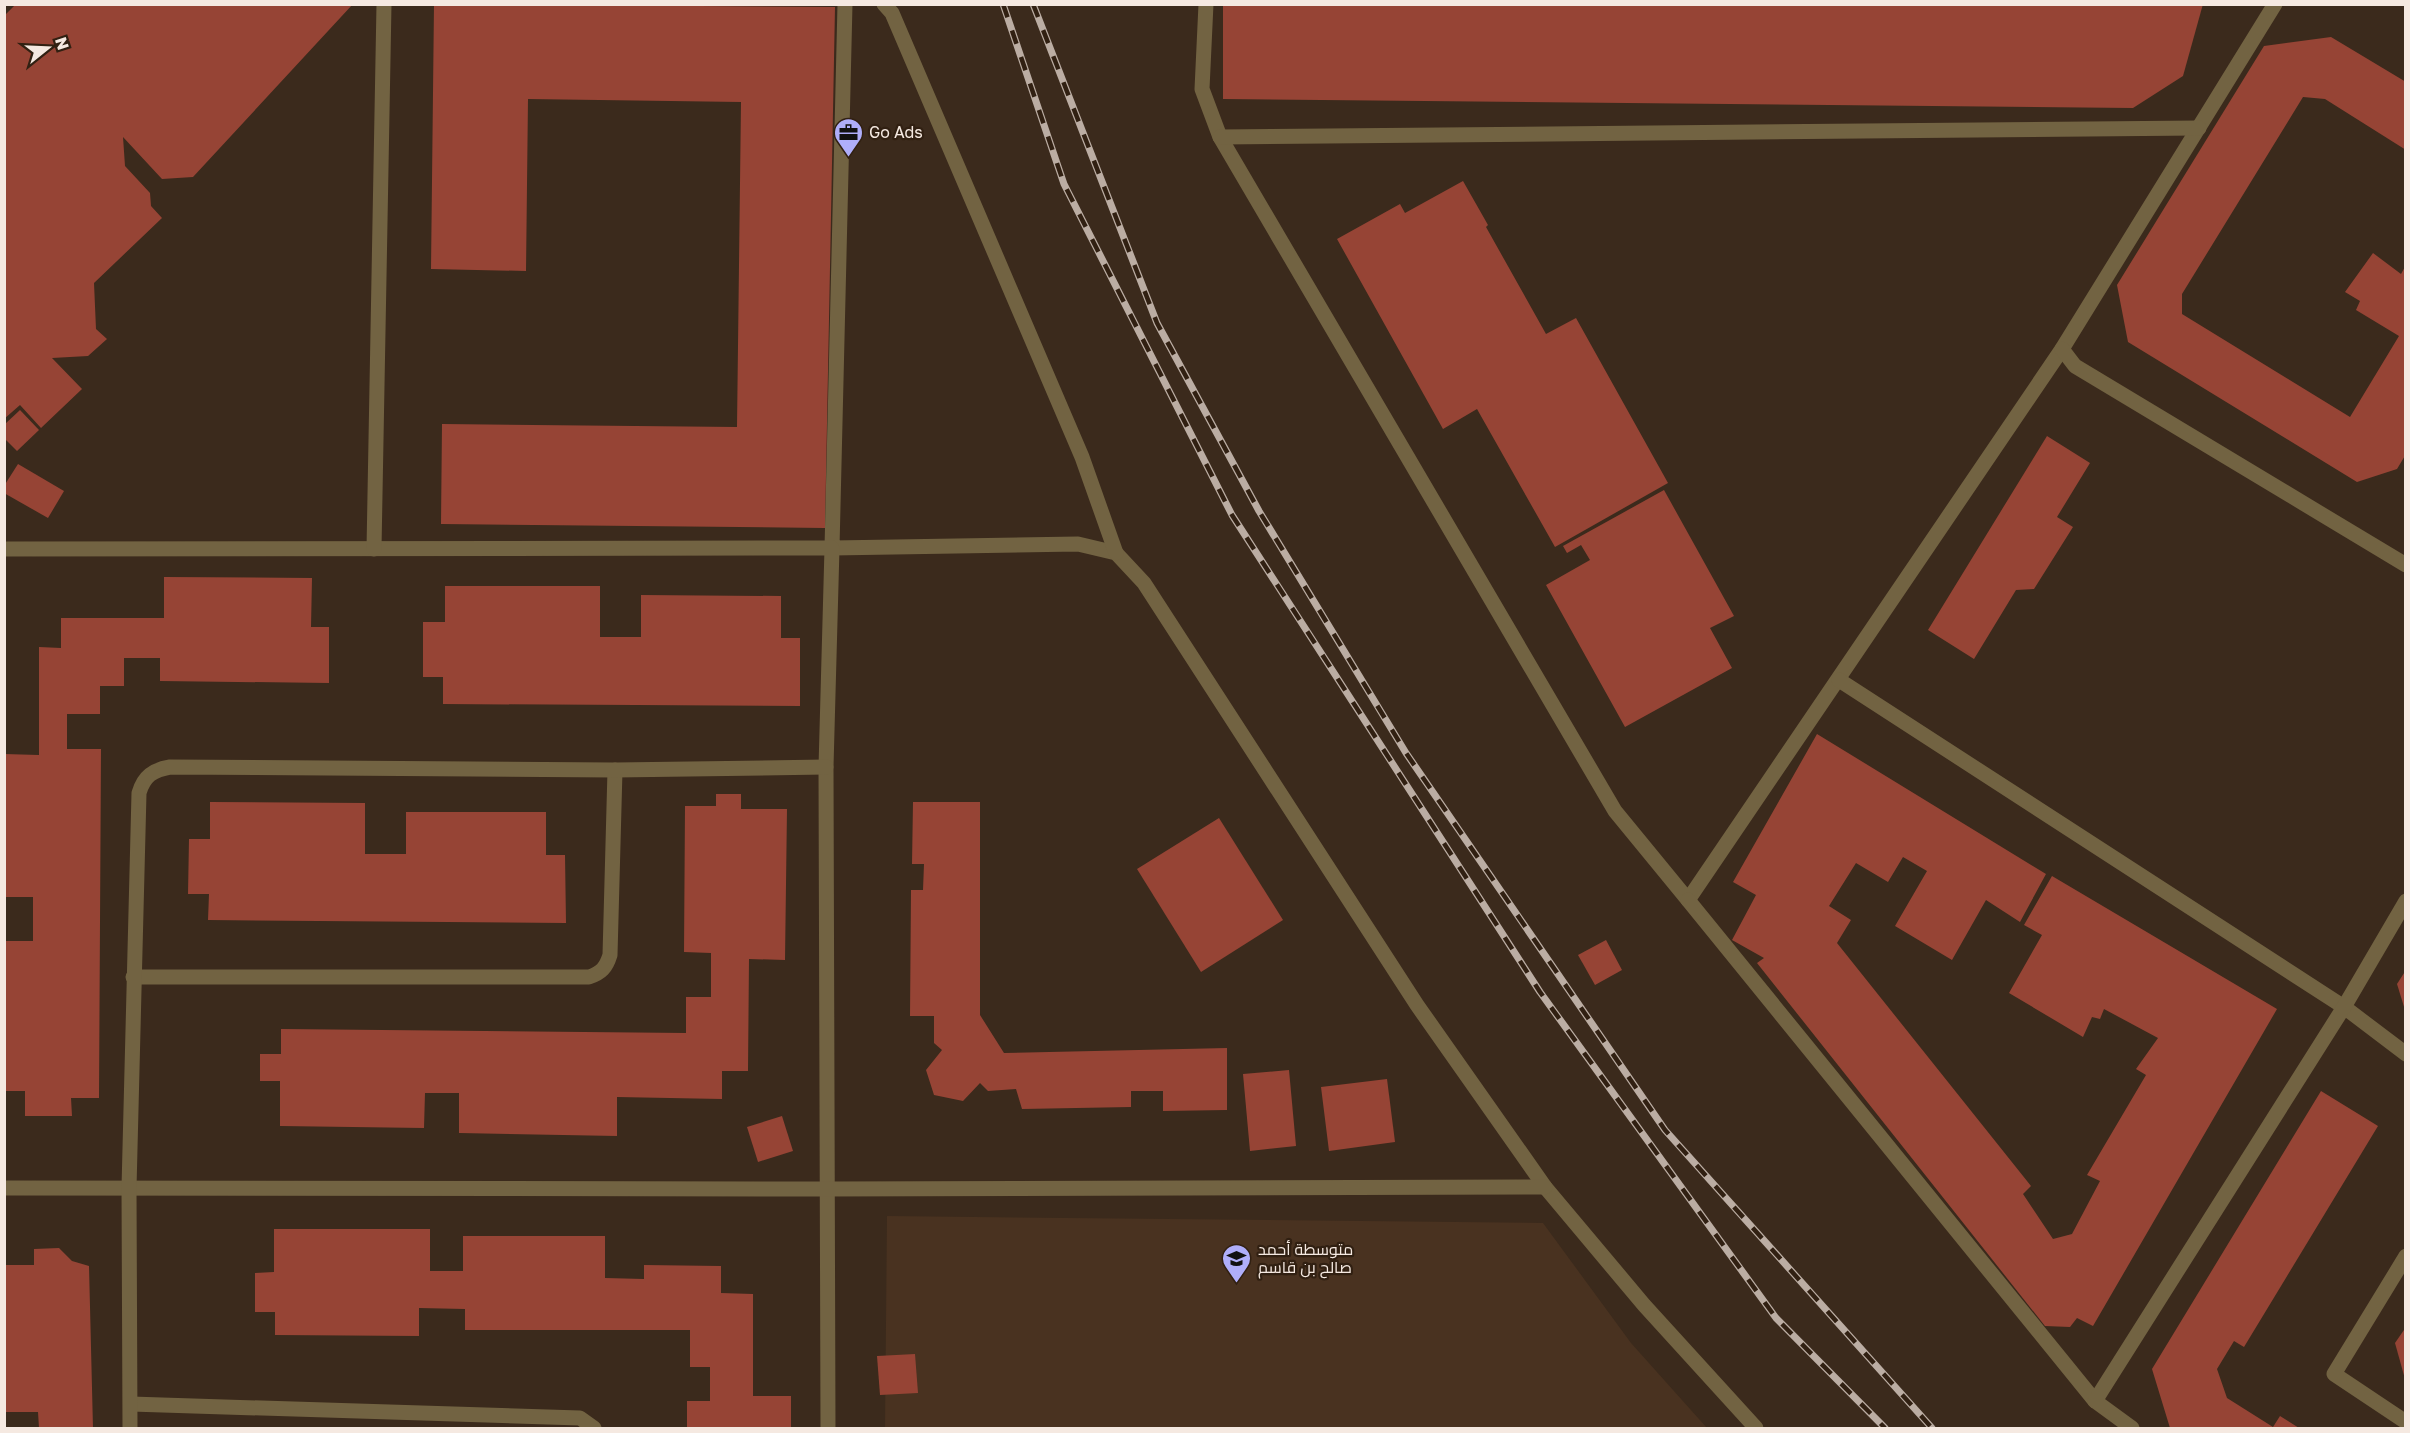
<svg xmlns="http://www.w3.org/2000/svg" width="2410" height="1433" viewBox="0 0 2410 1433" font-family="'Golos Text',Cairo,sans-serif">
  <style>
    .built { fill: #493220 }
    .building { fill: #964435 }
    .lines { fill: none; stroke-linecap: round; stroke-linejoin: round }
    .street { stroke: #726342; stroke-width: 15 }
    .rail-casing { stroke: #bbada3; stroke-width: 7 }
    .rail { stroke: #312012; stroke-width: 4.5; stroke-dasharray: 14; stroke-linecap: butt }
    .labels { text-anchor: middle; stroke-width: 4.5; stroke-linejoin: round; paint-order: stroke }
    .poi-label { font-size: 16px; fill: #f5e9e1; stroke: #312012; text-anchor: start }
  </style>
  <rect width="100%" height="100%" fill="#3b2a1c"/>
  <polygon class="built" points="887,1216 1543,1223 1631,1343 1707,1428 885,1428"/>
  <g class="building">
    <polygon points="16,4 353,4 193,177 162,179 123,137 125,166 150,193 151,206 162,218 94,283 96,329 107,339 88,356 52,358 82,389 41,428 20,405 4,419 4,16"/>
    <polygon points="434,4 835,7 825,528 441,524 442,424 737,427 741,102 528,99 526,271 431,269"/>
    <polygon points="1223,4 2203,4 2183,76 2133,108 1223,99"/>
    <polygon points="2331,37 2406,82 2406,150 2325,99 2303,97 2182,294 2182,314 2350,417 2399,336 2356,310 2360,301 2345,292 2373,253 2401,274 2406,265 2406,454 2397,469 2357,482 2128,342 2117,285 2264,46"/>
    <polygon points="1463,181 1488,225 1486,227 1546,334 1576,318 1668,483 1555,547 1477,409 1443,429 1337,239 1400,204 1405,213"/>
    <polygon points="20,410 39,430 17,451 4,438 4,425"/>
    <polygon points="2047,436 2090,463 2057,517 2073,527 2034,589 2016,590 1974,659 1928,630"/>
    <polygon points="18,464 64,491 48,518 4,493 4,486"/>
    <polygon points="1664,490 1734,616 1710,628 1732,668 1625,727 1546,585 1590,560 1581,545 1567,553 1563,546"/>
    <polygon points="164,577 312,578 311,627 329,627 329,683 160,681 160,658 124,658 124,686 100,686 100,714 67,714 67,749 101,749 99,1098 71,1098 72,1116 25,1116 25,1091 4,1091 4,941 33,941 33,897 4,897 4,754 39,755 39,647 61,648 61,618 164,618"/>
    <polygon points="445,586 600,586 600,637 641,637 641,595 781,596 781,638 800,638 800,706 443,704 443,677 423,677 423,622 445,622"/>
    <polygon points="1817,734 2046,874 2020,922 1986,900 1952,960 1895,926 1927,871 1903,857 1888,882 1856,863 1829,906 1851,920 1837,943 2031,1186 2023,1194 2053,1239 2072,1234 2100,1181 2087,1175 2146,1075 2136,1069 2158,1038 2104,1009 2100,1019 2092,1017 2083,1037 2009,993 2042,935 2024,925 2052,876 2277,1009 2093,1326 2077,1318 2070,1327 2045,1326 1757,963 1764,958 1732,940 1756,895 1733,882"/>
    <polygon points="716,794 741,794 741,809 787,809 785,960 749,959 748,1071 722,1071 722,1099 617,1097 617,1136 459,1133 459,1093 425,1093 424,1128 280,1126 280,1081 260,1081 260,1054 281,1054 281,1029 686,1033 686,997 711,997 711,953 684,952 685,806 716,806"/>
    <polygon points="210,802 365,803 365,854 406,854 406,812 546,812 546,855 565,855 566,923 208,920 209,894 188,894 189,839 210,839"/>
    <polygon points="913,802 980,802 980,1015 1004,1053 1227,1048 1227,1110 1163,1111 1163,1091 1131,1091 1131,1107 1022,1109 1016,1089 988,1091 980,1083 963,1101 934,1095 926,1070 942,1050 934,1043 934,1016 910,1016 911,890 923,890 924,864 912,864"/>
    <polygon points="1219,818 1283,920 1201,972 1137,869"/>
    <polygon points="1606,940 1622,970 1595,985 1578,955"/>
    <polygon points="2406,970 2406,1010 2405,1010 2397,984"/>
    <polygon points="1289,1070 1296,1146 1250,1151 1243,1074"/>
    <polygon points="1387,1079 1395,1142 1329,1151 1321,1087"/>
    <polygon points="2321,1091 2378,1126 2244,1347 2234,1341 2217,1369 2227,1398 2273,1427 2280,1416 2299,1428 2170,1428 2152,1369"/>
    <polygon points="782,1116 793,1151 758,1162 747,1127"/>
    <polygon points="274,1229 430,1229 430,1271 463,1271 463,1236 605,1236 605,1278 644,1279 644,1265 721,1266 721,1293 753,1294 753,1396 791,1396 791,1428 687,1428 687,1401 710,1401 710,1367 690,1367 690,1330 465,1330 465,1309 419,1308 419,1336 275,1335 275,1312 255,1312 255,1273 274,1272"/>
    <polygon points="59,1248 72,1261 89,1266 93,1428 39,1428 38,1412 4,1412 4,1265 34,1265 34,1249"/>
    <polygon points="2406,1327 2406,1379 2405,1379 2395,1343"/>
    <polygon points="915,1354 918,1393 880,1395 877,1356"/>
  </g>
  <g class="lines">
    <g class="street">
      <polyline points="845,4 832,548 1078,544 1116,553 1144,583 1417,1005 1545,1187 1644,1305 1756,1428"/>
      <polyline points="884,4 892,13 1082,457 1116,553"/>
      <polyline points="1206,4 1202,89 1220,137 1615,811 1688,900 2062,349 2275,4"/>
      <polyline points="1220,137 2199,128"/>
      <polyline points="2062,349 2075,366 2406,565"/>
      <polyline points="4,549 832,548 826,767 828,1428"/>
      <polyline points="374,549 384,4"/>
      <polyline points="1839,680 2344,1007 2406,1054"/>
      <polyline points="1688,900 2095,1401"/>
      <path d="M133,977H589C601,973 606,968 610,955L615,770"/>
      <polyline points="4,1188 828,1189 1545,1187"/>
      <polyline points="2406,1256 2334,1374 2406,1422"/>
      <polyline points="131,1404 580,1418 594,1428"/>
      <path d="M130,1428L129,1188L139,793C144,776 153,770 170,767L615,770L826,767"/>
      <polyline points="2132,1428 2095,1401 2344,1007 2406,901"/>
    </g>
    <defs>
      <g id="rail">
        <polyline points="1003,4 1064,184 1232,515 1540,992 1776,1318 1885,1428"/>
        <polyline points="1033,4 1157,323 1259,511 1406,753 1665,1130 1932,1428"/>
      </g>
    </defs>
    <use href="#rail" class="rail-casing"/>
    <use href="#rail" class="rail"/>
  </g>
  <defs>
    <symbol id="office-pin" viewBox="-11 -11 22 30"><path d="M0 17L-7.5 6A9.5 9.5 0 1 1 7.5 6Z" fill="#afaefa" stroke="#312012"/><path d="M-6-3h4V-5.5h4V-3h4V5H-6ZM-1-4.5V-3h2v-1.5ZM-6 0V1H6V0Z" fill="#111"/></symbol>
    <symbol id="school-pin" viewBox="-11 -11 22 30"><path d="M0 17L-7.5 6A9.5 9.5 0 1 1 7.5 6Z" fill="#afaefa" stroke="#312012"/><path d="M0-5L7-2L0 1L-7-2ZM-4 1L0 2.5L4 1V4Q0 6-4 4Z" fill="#111"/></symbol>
  </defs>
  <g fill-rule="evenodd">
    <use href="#office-pin" x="832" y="116" width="33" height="45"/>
    <use href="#school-pin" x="1220" y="1242" width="33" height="45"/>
  </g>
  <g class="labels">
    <g class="poi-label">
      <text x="869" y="138">Go Ads</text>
      <text x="1258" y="1255">متوسطة أحمد<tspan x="1258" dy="18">صالح بن قاسم</tspan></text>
    </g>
  </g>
  <rect width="2410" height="1433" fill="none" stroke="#f5e9e1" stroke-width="12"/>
  <g transform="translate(48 48) rotate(72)" stroke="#312012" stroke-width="4.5" paint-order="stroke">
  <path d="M0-4.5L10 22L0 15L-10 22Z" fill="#f5e9e1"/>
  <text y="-9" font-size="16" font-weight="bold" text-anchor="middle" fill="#f5e9e1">N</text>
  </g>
</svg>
